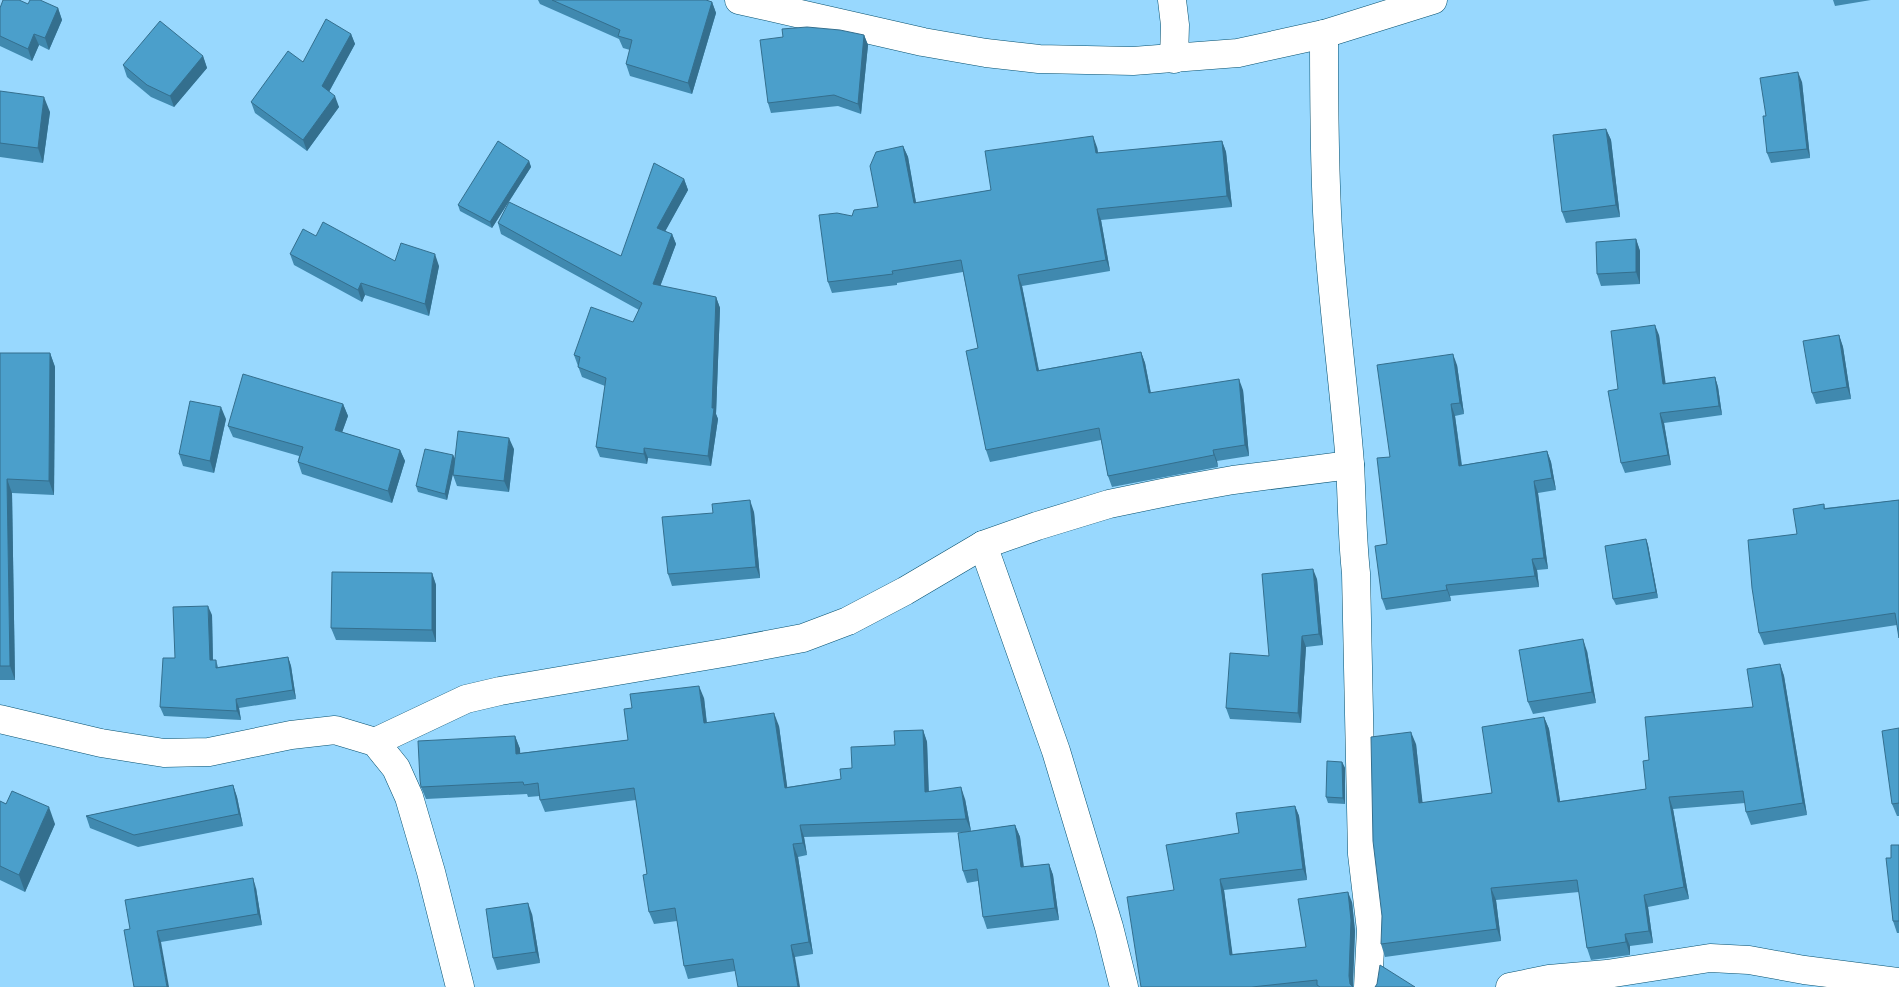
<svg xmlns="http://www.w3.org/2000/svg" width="1899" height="987" viewBox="0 0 1899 987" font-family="'Asap Condensed',sans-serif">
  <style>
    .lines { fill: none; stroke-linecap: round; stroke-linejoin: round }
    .street-casing { stroke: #05506f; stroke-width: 29 }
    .street { stroke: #fff; stroke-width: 28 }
    .wall { fill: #4089af }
    .shaded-wall { fill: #346f8e }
    .building { fill: #4b9fcb; stroke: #346f8e }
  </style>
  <rect width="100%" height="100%" fill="#98d8fe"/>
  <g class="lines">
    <defs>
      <g id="street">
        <polyline points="739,0 923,42 986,53 1039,59 1133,61 1238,53 1324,34 1433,0"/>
        <polyline points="1172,0 1175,25 1174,59"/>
        <path d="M1324,34C1324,99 1324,165 1328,230C1333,308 1344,386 1350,464C1352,500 1352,537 1356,573L1362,854L1371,930L1368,987"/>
        <polyline points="983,545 1056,751 1109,927 1124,987"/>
        <polyline points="0,719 101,743 164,753 209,752 291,735 335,730 375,742 396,768 409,797 431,872 460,987"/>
        <polyline points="375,742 466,699 500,691 729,652 803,638 848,621 905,591 983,545 1037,526 1109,504 1172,491 1233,480 1350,465"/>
        <polyline points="1510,987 1549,979 1607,974 1710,958 1749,960 1804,970 1899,982"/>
      </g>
    </defs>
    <use href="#street" class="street-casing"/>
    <use href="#street" class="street"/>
  </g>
  <g class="wall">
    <polygon points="538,0 706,0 712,2 716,13 692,94 630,76 626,64 630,50 623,48 619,39 540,4"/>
    <polygon points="1833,0 1871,0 1835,6"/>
    <polygon points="28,4 58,8 62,20 49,50 39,45 32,61 0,46 0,8"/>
    <polygon points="351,34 355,44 329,92 339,107 307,151 255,113 251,102 303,62"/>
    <polygon points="864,35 868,45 861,114 838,106 771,113 768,103"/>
    <polygon points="203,56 207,68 174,107 151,97 127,77 123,65"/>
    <polygon points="1802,82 1810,158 1771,163 1767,153 1766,116"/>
    <polygon points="0,91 50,112 43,163 0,157"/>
    <polygon points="1606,129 1611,140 1620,217 1566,223 1562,212"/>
    <polygon points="1222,141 1226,152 1232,207 1101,220 1110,271 1022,286 1039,370 1141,352 1145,363 1151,393 1243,390 1249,456 1217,461 1218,467 1112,487 1108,476 1101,440 990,462 986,450 978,348 963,272 897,283 897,285 832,293 828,282 852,216 878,207 903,146 908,157 916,203 991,190 1097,147 1098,153"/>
    <polygon points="529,161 531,167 492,228 460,211 458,205"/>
    <polygon points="684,179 688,190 665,231 672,234 676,244 660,286 716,297 720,308 716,414 718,419 711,466 648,458 647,464 600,457 596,447 605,386 582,377 574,355 633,322 639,310 501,234 498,223 621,256"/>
    <polygon points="316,236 395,261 439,266 429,316 365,295 362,302 294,265 290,254"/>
    <polygon points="1636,239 1640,251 1640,284 1601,286 1597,274"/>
    <polygon points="1659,335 1665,383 1715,377 1718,387 1722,415 1664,423 1671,465 1625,473 1621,463 1618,389"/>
    <polygon points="1839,335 1843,347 1851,399 1816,404 1812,393"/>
    <polygon points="0,353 50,353 55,367 54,495 12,493 15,680 0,680"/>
    <polygon points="1457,365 1464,414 1455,416 1462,465 1547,451 1551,462 1556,490 1538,493 1548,569 1537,570 1539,587 1450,596 1451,601 1386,610 1382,599 1387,544 1390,457"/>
    <polygon points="343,404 348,416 342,432 400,450 405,461 392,503 302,474 298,462 299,456 233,437 228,426"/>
    <polygon points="226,419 214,473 183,466 179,454"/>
    <polygon points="514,449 509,492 457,486 453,475 453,472 447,500 418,492 416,486 453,455 455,459"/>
    <polygon points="1899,500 1897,625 1764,645 1759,633 1797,534 1824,504 1825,508"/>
    <polygon points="754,512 760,578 672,586 668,574 713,513"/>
    <polygon points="1646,539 1648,545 1658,598 1616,605 1613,599"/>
    <polygon points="432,573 436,585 436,642 336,640 331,628"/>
    <polygon points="1317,579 1323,645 1306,647 1301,723 1230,719 1226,708 1269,656"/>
    <polygon points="212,615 213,660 216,660 218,667 288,657 291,666 296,699 239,708 241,720 164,716 160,707 175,658"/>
    <polygon points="1587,651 1596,703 1533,714 1528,702"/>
    <polygon points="1780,664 1784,676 1807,815 1751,825 1746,812 1745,803 1673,809 1689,899 1648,907 1653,943 1630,946 1630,955 1591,960 1587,948 1579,892 1496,900 1501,941 1385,957 1381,944 1416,744 1422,803 1492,793 1544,717 1549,729 1560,801 1646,789 1649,760 1753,707"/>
    <polygon points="704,698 707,723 779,726 787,787 841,779 852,768 923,730 927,742 929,792 965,799 971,831 1015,825 1020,837 1024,867 1049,864 1053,875 1059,920 987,929 983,917 978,881 967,883 963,871 966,832 804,837 807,855 798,857 813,954 795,957 735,971 688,979 684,966 677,921 654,924 649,912 647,874 636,800 545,812 540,800 540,796 528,797 527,794 426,799 421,787 515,736 520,749 520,753 628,740"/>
    <polygon points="1899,728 1899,816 1897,816 1892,804"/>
    <polygon points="1342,762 1345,768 1345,804 1328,803 1326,797"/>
    <polygon points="233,785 237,797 243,826 138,847 90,828 86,816"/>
    <polygon points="0,801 55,824 25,892 0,880"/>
    <polygon points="1295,806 1299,816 1307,880 1224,890 1232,954 1306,947 1352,902 1355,931 1352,986 1353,987 1141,987 1174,890 1239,833"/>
    <polygon points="1899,845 1899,933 1897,933 1893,921 1891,858"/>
    <polygon points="256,888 262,925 161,942 130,929"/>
    <polygon points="532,914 540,963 497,970 493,958"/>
  </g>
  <g class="shaded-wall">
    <polygon points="712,2 716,13 692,94 688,83"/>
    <polygon points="58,8 62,20 49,50 45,38"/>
    <polygon points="34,34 39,45 32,61 28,49"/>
    <polygon points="351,34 355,44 326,97 322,86"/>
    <polygon points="864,35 868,45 861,114 858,104"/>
    <polygon points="203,56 207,68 174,107 170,96"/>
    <polygon points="1798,72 1802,82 1810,158 1807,149"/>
    <polygon points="335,96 339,107 307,151 303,140"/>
    <polygon points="44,97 50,112 43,163 38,148"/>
    <polygon points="1606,129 1611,140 1620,217 1616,205"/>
    <polygon points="1093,136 1097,147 1100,164 1096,153"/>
    <polygon points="1222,141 1226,152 1232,207 1227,196"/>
    <polygon points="903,146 908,157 918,214 914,203"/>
    <polygon points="529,161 531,167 492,228 490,222"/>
    <polygon points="684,179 688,190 661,239 657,228"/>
    <polygon points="1097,209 1101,220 1110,271 1106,260"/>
    <polygon points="672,234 676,244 657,295 653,284"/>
    <polygon points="1636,239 1640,251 1640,284 1636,272"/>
    <polygon points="435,254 439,266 429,316 425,304"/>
    <polygon points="1018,275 1022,286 1041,382 1037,371"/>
    <polygon points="361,283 365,295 362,302 358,290"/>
    <polygon points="716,297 720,308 716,414 718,419 711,466 708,456 712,408"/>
    <polygon points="1655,325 1659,335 1667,393 1663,384"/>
    <polygon points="1839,335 1843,347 1851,399 1847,387"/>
    <polygon points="1141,352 1145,363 1153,405 1149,393"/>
    <polygon points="50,353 55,367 54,495 49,481"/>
    <polygon points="1453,354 1457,365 1464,414 1460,403"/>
    <polygon points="1715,377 1718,387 1722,415 1719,406"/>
    <polygon points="1239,379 1243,390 1249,456 1245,445"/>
    <polygon points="343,404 348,416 339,441 335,430"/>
    <polygon points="1451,404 1455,416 1463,477 1459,466"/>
    <polygon points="221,407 226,419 214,473 210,461"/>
    <polygon points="1660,413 1664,423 1671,465 1668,455"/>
    <polygon points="509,438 514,449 509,492 504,481"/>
    <polygon points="644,448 648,458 647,464 644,454"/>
    <polygon points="400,450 405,461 392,503 388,491"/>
    <polygon points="1213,450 1217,461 1218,467 1214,455"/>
    <polygon points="1547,451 1551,462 1556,490 1552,478"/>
    <polygon points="453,455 456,461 447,500 445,494"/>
    <polygon points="7,479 12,493 15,680 10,666"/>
    <polygon points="1534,481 1538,493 1548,569 1544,558"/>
    <polygon points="750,500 754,512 760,578 756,567"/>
    <polygon points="1646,539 1648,545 1658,598 1656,592"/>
    <polygon points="1532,559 1537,570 1539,587 1535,576"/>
    <polygon points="1313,569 1317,579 1323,645 1319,634"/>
    <polygon points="432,573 436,585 436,642 432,630"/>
    <polygon points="1446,585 1450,596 1451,601 1447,590"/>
    <polygon points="208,606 212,615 213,669 210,660"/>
    <polygon points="1302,636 1306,647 1301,723 1298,713"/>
    <polygon points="1583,639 1587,651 1596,703 1592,692"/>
    <polygon points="288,657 291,666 296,699 293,690"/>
    <polygon points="1780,664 1784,676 1807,815 1803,803"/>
    <polygon points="699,686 704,698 708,736 704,723"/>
    <polygon points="236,699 239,708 241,720 237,711"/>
    <polygon points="774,713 779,726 789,800 785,788"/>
    <polygon points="1544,717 1549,729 1562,814 1558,802"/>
    <polygon points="923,730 927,742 929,805 925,792"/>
    <polygon points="1411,732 1416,744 1424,815 1419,803"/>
    <polygon points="515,736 520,749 521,766 516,754"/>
    <polygon points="1342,762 1345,768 1345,804 1343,798"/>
    <polygon points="233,785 237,797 243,826 239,814"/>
    <polygon points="961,787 965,799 971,831 966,819"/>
    <polygon points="1669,797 1673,809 1689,899 1684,887"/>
    <polygon points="1295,806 1299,816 1307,880 1303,869"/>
    <polygon points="49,807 55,824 25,892 19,875"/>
    <polygon points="800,825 804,837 807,855 803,843"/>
    <polygon points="1015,825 1020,837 1025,879 1021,867"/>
    <polygon points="793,844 798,857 813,954 809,942"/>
    <polygon points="1049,864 1053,875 1059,920 1055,908"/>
    <polygon points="253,878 256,888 262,925 258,914"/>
    <polygon points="1220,879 1224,890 1234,965 1230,955"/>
    <polygon points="1491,888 1496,900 1501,941 1497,929"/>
    <polygon points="1348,892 1352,902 1355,931 1353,987 1350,984 1349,976"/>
    <polygon points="1644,895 1648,907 1653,943 1649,931"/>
    <polygon points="528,903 532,914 540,963 536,952"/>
    <polygon points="157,931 161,942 169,987 167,987"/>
    <polygon points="1625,934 1630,946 1630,955 1626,942"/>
    <polygon points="791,945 795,957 800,987 798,987"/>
  </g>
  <g class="building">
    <polygon points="3,0 19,0 28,4 30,0 40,0 58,8 45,38 34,34 28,49 0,36 0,8"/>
    <polygon points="552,0 706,0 712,2 688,83 626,64 632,40 618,36 620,30"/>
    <polygon points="326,19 351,34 322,86 335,96 303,140 251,102 288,51 303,62"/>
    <polygon points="160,21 203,56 170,96 147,85 123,65"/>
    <polygon points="807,27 840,30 864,35 858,104 834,95 768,103 760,40 783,37 782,29"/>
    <polygon points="1798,72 1807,149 1767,153 1763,116 1766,116 1760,78"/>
    <polygon points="0,91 44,97 38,148 0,143"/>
    <polygon points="1606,129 1616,205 1562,212 1553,135"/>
    <polygon points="1093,136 1096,153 1222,141 1227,196 1097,209 1106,260 1018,275 1037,371 1141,352 1149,393 1239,379 1245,445 1213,450 1214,455 1108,476 1099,428 986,450 966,351 978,348 961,260 892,271 893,274 828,282 819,215 837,213 852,216 854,210 878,207 870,166 876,152 903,146 914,203 991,190 985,151"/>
    <polygon points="498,141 529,161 490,222 458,205"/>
    <polygon points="654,163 684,179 657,228 672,234 653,284 716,297 712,408 714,408 708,456 644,448 644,454 596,447 606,378 578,367 580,357 574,355 591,307 633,322 642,303 498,223 509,202 621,256"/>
    <polygon points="323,222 395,261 401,243 435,254 425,304 361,283 358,290 290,254 303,229 316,236"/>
    <polygon points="1636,239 1636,272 1597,274 1596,242"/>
    <polygon points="1655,325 1663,384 1715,377 1719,406 1660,413 1668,455 1621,463 1608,391 1618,389 1611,331"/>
    <polygon points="1839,335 1847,387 1812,393 1803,341"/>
    <polygon points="0,353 50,353 49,481 7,479 10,666 0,666"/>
    <polygon points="1453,354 1460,403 1451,404 1459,466 1547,451 1552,478 1534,481 1544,558 1532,559 1535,576 1446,585 1447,590 1382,599 1375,546 1387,544 1377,458 1390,457 1377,365"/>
    <polygon points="243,374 343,404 335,430 400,450 388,491 298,462 303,447 228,426"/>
    <polygon points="190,401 221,407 210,461 179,454"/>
    <polygon points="458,431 509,438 504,481 453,475"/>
    <polygon points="425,449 453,455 445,494 416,486"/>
    <polygon points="750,500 756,567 668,574 662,517 713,513 712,504"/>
    <polygon points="1899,500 1899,638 1895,613 1759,633 1752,588 1748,540 1797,534 1793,509 1824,504 1824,509"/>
    <polygon points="1646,539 1656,592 1613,599 1605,546"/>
    <polygon points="1313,569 1319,634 1302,636 1298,713 1226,708 1230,653 1269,656 1262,574"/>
    <polygon points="332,572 432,573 432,630 331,628"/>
    <polygon points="208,606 210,660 216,660 216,668 288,657 293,690 236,699 237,711 160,707 163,658 175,658 173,607"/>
    <polygon points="1583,639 1592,692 1528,702 1519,650"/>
    <polygon points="1780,664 1803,803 1746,812 1743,791 1669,797 1684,887 1644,895 1649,931 1625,934 1626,942 1587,948 1577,880 1491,888 1497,929 1381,944 1382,916 1373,841 1371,737 1411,732 1419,803 1492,793 1482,727 1544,717 1558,802 1646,789 1643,761 1649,760 1645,717 1753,707 1747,669"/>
    <polygon points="699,686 704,723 774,713 785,788 841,779 840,769 852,768 851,747 895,745 894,731 923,730 925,792 961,787 966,819 800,825 803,843 793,844 809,942 791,945 798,987 738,987 733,959 684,966 675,908 649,912 643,875 647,874 634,788 540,800 538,783 524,785 523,782 421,787 420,780 418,741 515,736 516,754 628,740 624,709 632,708 630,694"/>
    <polygon points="1899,728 1899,803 1892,804 1882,731"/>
    <polygon points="1327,761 1342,762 1343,798 1326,797"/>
    <polygon points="233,785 239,814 134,835 86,816"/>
    <polygon points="12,791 49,807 19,875 0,866 0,801 6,804"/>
    <polygon points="1295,806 1303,869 1220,879 1230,955 1306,947 1298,899 1348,892 1351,920 1349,976 1350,984 1353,987 1320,987 1317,985 1317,980 1252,987 1141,987 1127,897 1174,890 1166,845 1239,833 1236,813"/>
    <polygon points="1015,825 1021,867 1049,864 1055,908 983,917 977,869 963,871 958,833"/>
    <polygon points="1891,845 1899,845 1899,921 1893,921 1886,858 1891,858"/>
    <polygon points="253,878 258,914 157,931 167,987 134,987 124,930 130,929 125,900"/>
    <polygon points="528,903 536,952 493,958 486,909"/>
    <polygon points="1380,965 1415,987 1375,987 1377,984"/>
  </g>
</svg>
